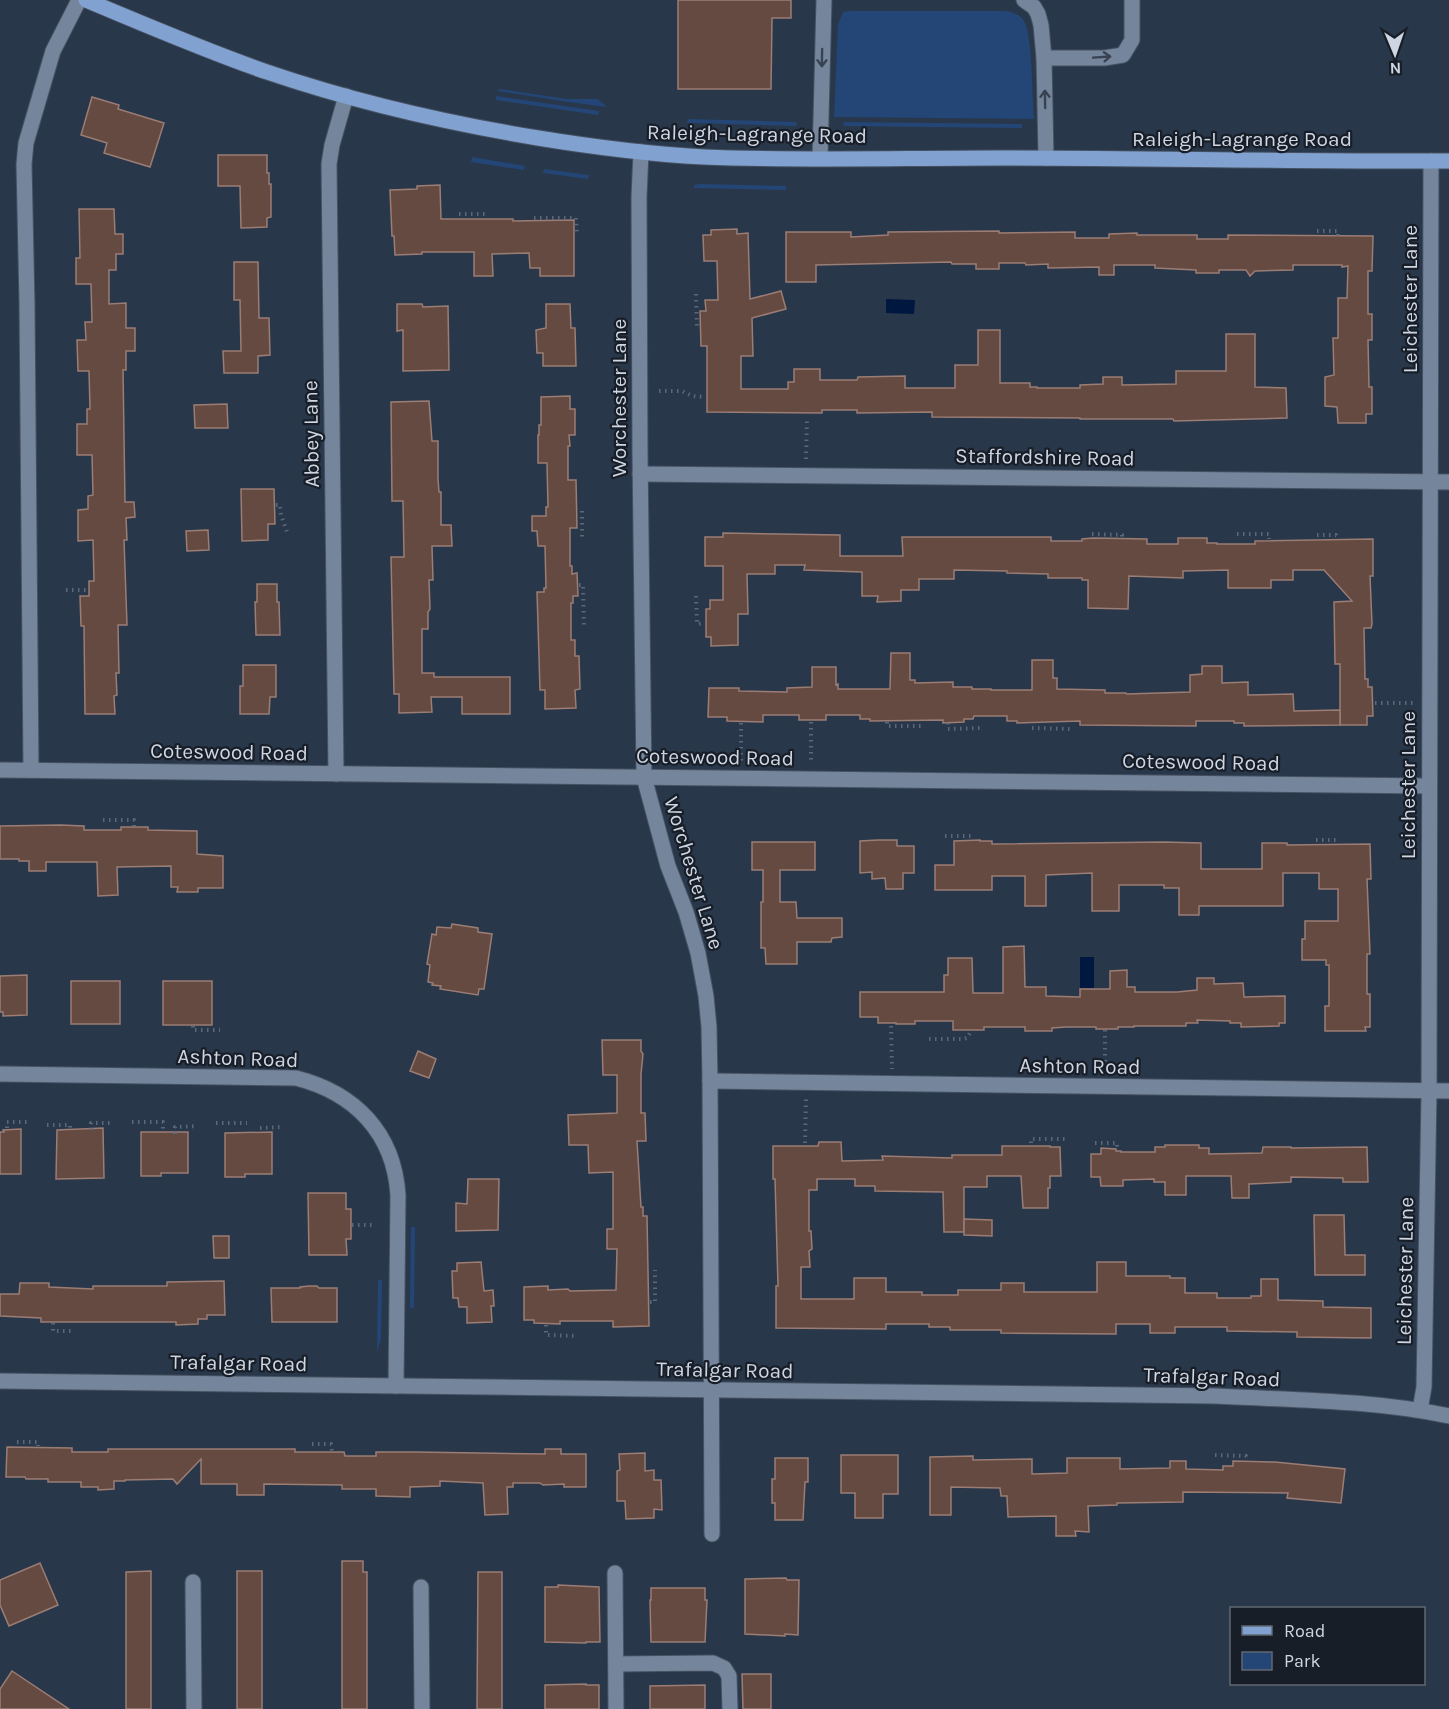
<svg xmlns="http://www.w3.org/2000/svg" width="1449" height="1709" viewBox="0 0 1449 1709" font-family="Karla,sans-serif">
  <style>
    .green { fill: #234676 }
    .water { fill: #00173f }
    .building { fill: #654a42; stroke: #9b7d74; stroke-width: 1.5 }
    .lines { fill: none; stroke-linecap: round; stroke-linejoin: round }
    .minor-casing { stroke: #465262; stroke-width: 17 }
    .major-casing { stroke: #465262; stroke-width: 17 }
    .path { stroke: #5c687a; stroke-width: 4; stroke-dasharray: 1.5 4.5; stroke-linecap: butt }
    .minor { stroke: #75869c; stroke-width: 15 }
    .major { stroke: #81a2d0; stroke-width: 15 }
    .oneway { stroke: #394250 }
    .labels { text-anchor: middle; stroke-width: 4.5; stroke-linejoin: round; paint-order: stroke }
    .street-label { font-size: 21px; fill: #ced6e3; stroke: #181e27 }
  </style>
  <rect width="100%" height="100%" fill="#29374b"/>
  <g class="green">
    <path d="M849,11H1004C1012,12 1020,14 1024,21C1033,36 1032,99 1034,119L834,117L838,24L843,12Z"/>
    <polygon points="499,89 567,99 598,99 607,107 568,102 498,91"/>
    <polygon points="496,96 599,111 598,115 496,100"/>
    <polygon points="688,119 796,122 797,126 687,123"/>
    <polygon points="844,122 1022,124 1022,128 843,126"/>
    <polygon points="472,157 525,166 524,170 471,162"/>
    <polygon points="544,169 589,175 588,179 543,173"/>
    <polygon points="701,184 786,186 786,190 694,188 694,185"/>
    <polygon points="411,1227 415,1227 414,1308 410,1308"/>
    <polygon points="378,1280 382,1280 381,1339 377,1352"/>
  </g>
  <g class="water">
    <polygon points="886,299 915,300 914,314 886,313"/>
    <rect x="1080" y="957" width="14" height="31"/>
  </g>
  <g class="building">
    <polygon points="678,0 791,0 791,18 772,18 771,89 678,89"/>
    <polygon points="92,97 119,105 118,109 164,123 150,167 104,153 107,143 81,135"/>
    <polygon points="218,155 267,155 267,173 269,173 269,184 271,184 271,217 267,218 267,227 241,228 240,186 218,186"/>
    <polygon points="440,185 441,219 513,219 513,221 574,220 574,276 540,276 540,268 530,268 529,253 492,254 493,276 474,276 474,252 422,252 422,254 395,255 394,236 392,236 390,190 417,189 417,186"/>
    <polygon points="79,209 114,209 115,234 123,234 123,254 116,254 116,270 109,270 109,304 126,303 126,328 135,328 135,351 126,351 126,370 123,370 125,502 134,502 135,517 126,518 127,540 124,540 127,625 118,625 119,673 116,673 117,695 114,696 115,714 85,714 84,626 81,626 80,596 89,596 89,581 94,581 93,540 78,541 78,510 88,509 88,496 93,495 92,455 77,455 77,424 87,424 87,409 90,409 89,371 78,371 77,340 86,340 85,322 92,322 91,284 76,284 76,258 80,258"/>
    <polygon points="737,229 737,234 748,233 750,299 781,291 786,309 752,318 753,356 741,356 741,389 788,389 788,382 794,382 794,369 820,369 820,380 857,380 858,377 905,376 905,388 955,388 955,365 978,365 978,330 1000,330 1000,383 1030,383 1030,387 1037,387 1037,388 1080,388 1080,385 1103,384 1103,377 1122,377 1122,385 1176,384 1176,371 1226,371 1226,334 1255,334 1255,387 1286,388 1287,418 1174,421 1173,419 1080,419 1080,418 932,417 932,412 857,413 857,410 822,410 822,413 707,412 707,346 701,346 700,311 706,311 705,300 718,300 717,261 704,261 703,235 711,235 711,230"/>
    <polygon points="999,231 999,233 1075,232 1075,238 1109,238 1109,234 1137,233 1137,235 1197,235 1197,239 1228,239 1228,235 1373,236 1372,271 1368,271 1368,314 1372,314 1372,340 1368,340 1369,387 1372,387 1372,414 1366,414 1366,423 1338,423 1337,407 1325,406 1325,377 1334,375 1333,338 1338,338 1338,298 1347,298 1348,266 1342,267 1342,265 1293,265 1293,270 1255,271 1250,276 1246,270 1219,270 1219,273 1196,273 1196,270 1155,268 1155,265 1114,265 1114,275 1099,275 1099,267 1048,268 1048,264 1026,265 1025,263 999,263 999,269 976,269 976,264 952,264 951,262 816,265 816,282 786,282 786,232 851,232 851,237 888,235 888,232"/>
    <polygon points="234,262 258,262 259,318 269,318 270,355 258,356 258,373 224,373 223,351 241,351 240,300 234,300"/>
    <polygon points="397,304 422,304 423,307 448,306 449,370 403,371 403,330 397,331"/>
    <polygon points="546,304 570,304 571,328 575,328 576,366 543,366 543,353 537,353 536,330 546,328"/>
    <polygon points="570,396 570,409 575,409 575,435 569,435 570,446 568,446 568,480 576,480 577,528 570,528 570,566 572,566 572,574 577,573 578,596 573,596 573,603 571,603 571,640 575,640 575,656 579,656 580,689 575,690 576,708 545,709 545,690 540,690 537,592 544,592 544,588 546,588 545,546 538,546 537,531 532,531 532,516 546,516 546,507 548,507 547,463 538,463 538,435 539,435 539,425 541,425 541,397"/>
    <polygon points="429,401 432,441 438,441 438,479 439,492 441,492 441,525 451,525 452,546 432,546 433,580 429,580 430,609 428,612 428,629 422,629 422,673 434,673 434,677 510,677 510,714 462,714 462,697 431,697 432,712 399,713 399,694 394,694 391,557 404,557 403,501 392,501 391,402"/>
    <polygon points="227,404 228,428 195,428 194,405"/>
    <polygon points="241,489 274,489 275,524 268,524 268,540 242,541"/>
    <polygon points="208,530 209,550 187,551 186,531"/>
    <polygon points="723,533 840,535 840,556 903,556 902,537 1051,537 1051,541 1082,541 1082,539 1093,538 1147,539 1147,544 1178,544 1178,538 1207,538 1207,543 1217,543 1217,544 1255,544 1255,541 1373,539 1373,576 1370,576 1372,624 1371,628 1364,628 1365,679 1368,679 1368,687 1372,687 1373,716 1367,716 1367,725 1340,725 1340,664 1335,664 1334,602 1352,601 1324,570 1293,570 1293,580 1271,580 1271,588 1228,588 1228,570 1183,571 1183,578 1129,576 1128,609 1088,608 1088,580 1082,580 1082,578 1048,578 1048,574 1007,573 1007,571 954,570 954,579 919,579 919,590 901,590 901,601 877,602 878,596 862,596 862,572 804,570 805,565 775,565 775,574 747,574 748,614 738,614 738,645 711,646 711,637 706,637 706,609 710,609 710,600 723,600 723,566 705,566 705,537 723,537"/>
    <polygon points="257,584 277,584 277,602 279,602 280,635 256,635 255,602 257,602"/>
    <polygon points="891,653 910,653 910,680 915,680 915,683 953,682 953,687 972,687 972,689 991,689 991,690 1032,690 1032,660 1053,660 1053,678 1057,678 1057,689 1105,690 1105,693 1126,693 1127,694 1190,692 1190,675 1202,674 1202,666 1222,666 1222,683 1248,682 1248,695 1293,694 1294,711 1340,710 1340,725 1244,726 1244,723 1234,723 1234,721 1196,721 1196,726 1080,725 1080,721 1017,723 1017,721 1007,721 1007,716 974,716 973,719 964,719 964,722 943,723 943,720 870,721 870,719 860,719 860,715 826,715 826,720 799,720 799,715 763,715 763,722 727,721 727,717 708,717 709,688 739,688 739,691 787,692 787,688 812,687 812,667 836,667 836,685 838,684 838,689 890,689"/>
    <polygon points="243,665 276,665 276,697 270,697 269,714 240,714 240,686 243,686"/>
    <polygon points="60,825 84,826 84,830 121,830 121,827 148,827 148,830 197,831 197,854 223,856 223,888 198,888 198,892 177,892 178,887 171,887 171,866 117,867 118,895 98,896 97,862 46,862 46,871 29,871 29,861 19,861 19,859 0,859 0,826"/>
    <polygon points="878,840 897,840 897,846 914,846 914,873 903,873 903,889 886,889 885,878 872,879 872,872 860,873 860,841"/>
    <polygon points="980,840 980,841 992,841 992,844 1164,842 1201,843 1201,869 1262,869 1262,843 1287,843 1287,845 1370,844 1371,879 1367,879 1370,954 1367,954 1367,994 1370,994 1370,1027 1365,1027 1366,1031 1325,1031 1325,1006 1329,1006 1329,965 1326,965 1326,960 1302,960 1302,939 1305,939 1305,921 1338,921 1338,889 1319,889 1319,873 1283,873 1283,906 1199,906 1199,915 1179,915 1179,888 1164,888 1164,885 1119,885 1119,911 1092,911 1092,873 1046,875 1046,906 1025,906 1025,876 992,876 992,890 935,890 935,865 954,865 954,841"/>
    <polygon points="752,842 815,842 815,870 780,870 780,902 796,902 797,918 842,918 842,937 832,938 831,942 797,942 797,964 766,964 765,948 761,948 761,902 763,902 763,870 752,870"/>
    <polygon points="452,924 478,928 478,932 492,934 484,989 479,989 478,995 440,989 441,986 432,985 433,983 428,982 430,965 427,964 432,934 436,935 437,927 451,928"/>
    <polygon points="1024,946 1025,987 1046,987 1046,996 1080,997 1080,989 1110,989 1110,971 1127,970 1127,987 1135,987 1135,992 1177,992 1197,990 1197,978 1214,978 1214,984 1243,983 1244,997 1285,996 1285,1023 1279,1023 1279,1026 1241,1027 1241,1023 1230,1023 1230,1021 1197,1020 1198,1023 1186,1023 1186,1026 1134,1026 1134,1027 1118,1027 1118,1029 1096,1029 1096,1027 1066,1027 1052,1028 1052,1031 1025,1031 1025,1027 984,1027 984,1030 953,1030 953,1021 915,1021 915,1024 896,1024 896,1023 878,1023 878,1017 860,1017 860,992 944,992 944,975 948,975 948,958 972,958 973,993 1003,993 1003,947"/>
    <polygon points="27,975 27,1015 3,1016 3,1012 0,1012 0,976"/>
    <rect x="71" y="981" width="49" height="43"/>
    <rect x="163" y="981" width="49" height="44"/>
    <polygon points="602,1040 641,1040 641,1051 643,1054 641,1074 641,1113 645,1113 646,1141 637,1141 641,1207 643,1207 643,1216 647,1216 649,1326 613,1327 613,1321 560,1321 560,1324 534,1323 534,1320 524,1320 524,1287 548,1286 548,1290 568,1289 570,1291 616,1290 617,1249 607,1249 607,1229 613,1229 613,1172 589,1173 588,1145 569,1145 568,1115 617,1113 617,1075 603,1075"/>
    <polygon points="418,1051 436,1059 429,1078 410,1071"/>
    <polygon points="103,1128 104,1178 56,1179 57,1130"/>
    <polygon points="21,1129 21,1174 0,1174 0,1132 4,1132 3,1130"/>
    <polygon points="141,1132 188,1132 188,1173 161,1173 161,1176 141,1176"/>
    <polygon points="272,1132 272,1174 245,1174 245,1177 225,1177 225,1133"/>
    <polygon points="819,1142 841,1142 842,1161 883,1160 882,1156 952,1158 952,1155 1002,1155 1002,1146 1050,1146 1050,1147 1060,1147 1061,1176 1050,1176 1050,1188 1048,1188 1048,1208 1023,1208 1021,1176 987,1176 987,1187 964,1187 964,1232 944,1232 943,1192 875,1191 875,1186 855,1186 855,1179 817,1179 817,1190 809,1190 809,1231 811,1231 812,1249 809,1251 810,1267 801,1267 801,1299 854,1299 854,1278 886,1278 886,1292 922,1292 922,1295 958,1295 958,1290 1001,1290 1001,1283 1024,1283 1024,1292 1097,1292 1097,1262 1126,1262 1126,1276 1170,1276 1170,1278 1185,1278 1185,1293 1217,1293 1217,1298 1251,1298 1251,1296 1261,1296 1261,1279 1278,1279 1278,1300 1323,1301 1323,1307 1371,1308 1371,1338 1297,1337 1297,1332 1227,1331 1227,1327 1175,1327 1175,1333 1150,1333 1150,1324 1116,1324 1116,1334 1001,1333 1001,1330 950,1330 950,1327 929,1327 929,1324 886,1324 886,1329 776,1328 776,1286 778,1286 775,1179 773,1179 773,1146 818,1146"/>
    <polygon points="1165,1145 1199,1145 1199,1148 1209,1148 1209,1154 1262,1153 1263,1147 1291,1147 1291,1148 1367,1147 1368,1182 1343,1182 1343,1178 1291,1177 1291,1182 1249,1184 1249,1198 1232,1198 1231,1176 1186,1176 1186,1195 1165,1195 1165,1182 1154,1182 1154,1179 1123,1180 1123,1186 1101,1186 1100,1177 1091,1177 1091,1154 1101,1154 1101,1148 1116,1149 1116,1151 1121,1151 1121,1152 1155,1152 1155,1147 1165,1147"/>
    <polygon points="468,1179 499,1179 498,1230 456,1231 456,1203 467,1204"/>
    <polygon points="308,1193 346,1193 346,1209 351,1209 351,1239 346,1239 347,1255 309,1255"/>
    <polygon points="1314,1215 1344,1215 1345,1255 1365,1255 1365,1275 1315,1275"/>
    <polygon points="964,1219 992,1220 992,1236 964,1235"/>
    <polygon points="213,1236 229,1236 229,1258 214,1258"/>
    <polygon points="481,1262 484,1291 493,1290 494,1306 491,1306 492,1322 467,1323 467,1307 459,1307 458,1298 453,1298 452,1271 457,1271 457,1263"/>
    <polygon points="224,1281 225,1315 207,1315 207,1319 198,1319 198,1324 176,1325 176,1322 41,1322 41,1318 0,1316 0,1294 19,1294 20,1283 49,1283 49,1287 93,1289 93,1286 167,1286 167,1282"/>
    <polygon points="309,1286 317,1286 319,1288 337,1288 337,1322 272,1322 271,1288 300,1288 300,1287"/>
    <polygon points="7,1447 72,1448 72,1452 108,1452 108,1449 295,1449 295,1452 344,1452 345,1456 376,1456 376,1452 416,1452 545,1454 545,1449 561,1449 561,1454 586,1454 586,1487 564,1487 564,1484 543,1485 540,1483 513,1483 513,1487 507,1487 508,1514 485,1515 483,1483 440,1481 440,1486 410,1487 410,1497 376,1496 376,1489 342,1489 342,1485 264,1484 264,1495 237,1495 237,1484 201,1484 201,1459 177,1484 173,1479 125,1480 125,1481 114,1481 114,1489 98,1490 98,1487 81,1487 81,1482 48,1482 48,1479 26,1479 25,1477 6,1477"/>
    <polygon points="645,1453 645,1471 654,1470 654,1480 661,1480 662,1510 654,1509 654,1518 626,1519 625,1501 617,1501 617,1471 620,1470 619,1454"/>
    <polygon points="841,1455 898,1455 898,1494 883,1494 883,1518 855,1518 855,1493 841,1493"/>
    <polygon points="973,1456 973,1460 1032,1459 1032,1474 1067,1473 1067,1458 1120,1458 1120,1469 1170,1468 1170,1461 1186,1461 1186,1469 1223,1470 1223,1466 1233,1466 1233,1461 1275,1462 1345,1469 1341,1503 1287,1498 1288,1493 1183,1492 1183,1502 1117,1503 1117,1505 1088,1506 1089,1532 1075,1531 1076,1536 1056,1536 1056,1516 1008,1517 1007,1496 1001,1496 1000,1488 951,1487 951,1515 930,1515 930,1457"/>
    <polygon points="775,1458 808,1458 808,1482 805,1482 803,1520 775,1520 775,1503 772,1503 772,1479 775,1479"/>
    <polygon points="342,1561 363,1561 363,1572 367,1572 367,1709 342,1709"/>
    <polygon points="40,1563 58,1605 9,1626 0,1605 0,1580"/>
    <polygon points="151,1571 151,1709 126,1709 126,1572"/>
    <rect x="237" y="1571" width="25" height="138"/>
    <polygon points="478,1572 502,1572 502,1709 477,1709"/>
    <polygon points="786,1578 787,1580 799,1580 798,1635 785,1634 785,1636 745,1634 745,1579"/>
    <polygon points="558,1585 599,1587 600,1642 586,1642 586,1643 545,1642 545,1587 558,1587"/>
    <polygon points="651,1588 705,1588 705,1600 707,1600 705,1642 651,1642 650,1600 651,1600"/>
    <polygon points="12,1671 69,1709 0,1709 0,1689"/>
    <polygon points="742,1674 771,1674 771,1709 743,1709"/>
    <polygon points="586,1684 586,1685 599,1685 599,1709 545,1709 545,1685"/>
    <polygon points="705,1685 705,1709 650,1709 650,1686"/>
  </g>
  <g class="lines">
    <defs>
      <g id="minor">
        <polyline points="1024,0 1034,7 1038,14 1041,25 1044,58 1046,158"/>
        <polyline points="1044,58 1104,58 1123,55 1132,40 1132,0"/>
        <polyline points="641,152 639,197 640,454 644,777 668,866 686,912 698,953 706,996 709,1027 710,1081 712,1534"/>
        <polyline points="820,158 824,0"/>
        <polyline points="640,474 1449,482"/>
        <polyline points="0,770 1429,786"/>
        <polyline points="31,770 27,304 24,164 26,143 53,51 79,0"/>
        <polyline points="336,774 329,164 332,145 346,96"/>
        <path d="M0,1074L296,1078C355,1093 394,1133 398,1195L396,1386"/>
        <polyline points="710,1081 1449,1091"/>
        <path d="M0,1381L1216,1396C1292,1400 1375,1400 1449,1416"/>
        <polyline points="1420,1410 1424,1387 1429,1092 1431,161"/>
        <polyline points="615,1573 616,1709"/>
        <polyline points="193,1582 194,1709"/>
        <polyline points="421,1587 422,1709"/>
        <polyline points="616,1664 713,1663 724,1668 729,1676 730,1709"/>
      </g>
      <path id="major" d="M86,0C146,25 206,51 267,72C355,102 447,123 538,138C593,147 648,154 704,157C801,161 899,158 996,158C1147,158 1298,162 1449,161"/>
    </defs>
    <use href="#minor" class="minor-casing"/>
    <use href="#major" class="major-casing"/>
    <g class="path">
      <polyline points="459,214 489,214"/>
      <polyline points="534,218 576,218 577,235"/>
      <polyline points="1317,231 1338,231 1338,236"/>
      <polyline points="696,294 697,329"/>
      <polyline points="659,391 682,391 692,396 705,397"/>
      <polyline points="806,459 807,418"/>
      <polyline points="276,505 280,505 281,515 287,532"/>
      <polyline points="582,511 582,538"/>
      <polyline points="1092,534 1122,535 1122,538"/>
      <polyline points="1237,534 1269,534 1269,539"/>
      <polyline points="1317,535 1336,535 1337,539"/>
      <polyline points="579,585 583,585 584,628"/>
      <polyline points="66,590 87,590"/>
      <polyline points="696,596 697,624 704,623"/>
      <polyline points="1375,703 1413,703"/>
      <polyline points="811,722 811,764"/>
      <polyline points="887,722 887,726 924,726"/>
      <polyline points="741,723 741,761"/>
      <polyline points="948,723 948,729 981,728"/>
      <polyline points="1032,728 1072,729"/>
      <polyline points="103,820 134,820 134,826"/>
      <polyline points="945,836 972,836 972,839"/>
      <polyline points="1316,840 1336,840 1336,843"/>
      <polyline points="193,1026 193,1030 220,1030"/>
      <polyline points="891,1026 892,1069"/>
      <polyline points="1105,1030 1105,1072"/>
      <polyline points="929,1039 964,1039 967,1038 970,1033"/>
      <polyline points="132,1122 163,1122 163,1132"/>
      <polyline points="216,1123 247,1123"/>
      <polyline points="47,1125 70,1125 70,1132"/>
      <polyline points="7,1128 7,1122 29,1122"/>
      <polyline points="260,1128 282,1127"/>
      <polyline points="91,1130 91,1123 114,1123"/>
      <polyline points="175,1134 175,1127 198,1126"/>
      <polyline points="805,1143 806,1099"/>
      <polyline points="1031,1143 1031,1139 1066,1139"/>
      <polyline points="1095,1143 1117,1143 1117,1150"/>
      <polyline points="352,1225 376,1225"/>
      <polyline points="650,1302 655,1302 655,1270"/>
      <polyline points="53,1323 53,1331 74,1331"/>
      <polyline points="546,1325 546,1335 578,1336"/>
      <polyline points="17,1442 38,1442 38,1446"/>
      <polyline points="312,1444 331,1444 332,1451"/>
      <polyline points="1215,1455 1246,1456 1246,1461"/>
    </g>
    <use href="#minor" class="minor"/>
    <use href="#major" class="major"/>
  </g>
  <defs><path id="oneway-shaft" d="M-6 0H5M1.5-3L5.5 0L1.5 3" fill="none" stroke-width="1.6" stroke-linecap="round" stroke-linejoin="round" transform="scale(1.5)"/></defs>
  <g class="oneway">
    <use href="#oneway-shaft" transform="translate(1102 57) rotate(-4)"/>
    <use href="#oneway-shaft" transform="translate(822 58) rotate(91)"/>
    <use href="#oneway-shaft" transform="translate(1045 99) rotate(-91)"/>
  </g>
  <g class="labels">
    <g class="street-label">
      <text transform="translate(757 134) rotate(1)" y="7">Raleigh-Lagrange Road</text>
      <text x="1242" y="146">Raleigh-Lagrange Road</text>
      <text transform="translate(1410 299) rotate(-90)" y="7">Leichester Lane</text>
      <text transform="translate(619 398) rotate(-90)" y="7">Worchester Lane</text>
      <text transform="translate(311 434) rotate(-91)" y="7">Abbey Lane</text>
      <text transform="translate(1045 457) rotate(1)" y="7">Staffordshire Road</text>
      <text transform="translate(229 752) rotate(1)" y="7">Coteswood Road</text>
      <text transform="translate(715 757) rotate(1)" y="7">Coteswood Road</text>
      <text transform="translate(1201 762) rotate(1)" y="7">Coteswood Road</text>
      <text transform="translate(1408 785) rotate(-90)" y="7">Leichester Lane</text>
      <text transform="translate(694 873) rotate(73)" y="7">Worchester Lane</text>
      <text transform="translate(238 1058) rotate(2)" y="7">Ashton Road</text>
      <text transform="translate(1080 1066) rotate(1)" y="7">Ashton Road</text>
      <text transform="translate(1405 1271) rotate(-89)" y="7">Leichester Lane</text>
      <text transform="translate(239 1363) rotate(1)" y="7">Trafalgar Road</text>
      <text transform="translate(725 1370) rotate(1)" y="7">Trafalgar Road</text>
      <text transform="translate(1212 1377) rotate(2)" y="7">Trafalgar Road</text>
    </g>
  </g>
  <rect x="1230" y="1607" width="195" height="78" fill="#181e27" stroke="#616872" stroke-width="1.5"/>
  <rect x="1242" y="1626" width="30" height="9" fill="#81a2d0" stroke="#616872" stroke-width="1.5"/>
  <text x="1284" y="1637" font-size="18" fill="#ced6e3">Road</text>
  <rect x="1242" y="1652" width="30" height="18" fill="#234676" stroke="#616872" stroke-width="1.5"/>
  <text x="1284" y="1667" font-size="18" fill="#ced6e3">Park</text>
  <g transform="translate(1395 54) rotate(178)" stroke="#181e27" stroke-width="4.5" paint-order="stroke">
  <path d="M0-4.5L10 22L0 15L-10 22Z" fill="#ced6e3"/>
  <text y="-9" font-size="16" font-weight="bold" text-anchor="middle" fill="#ced6e3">N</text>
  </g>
</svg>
